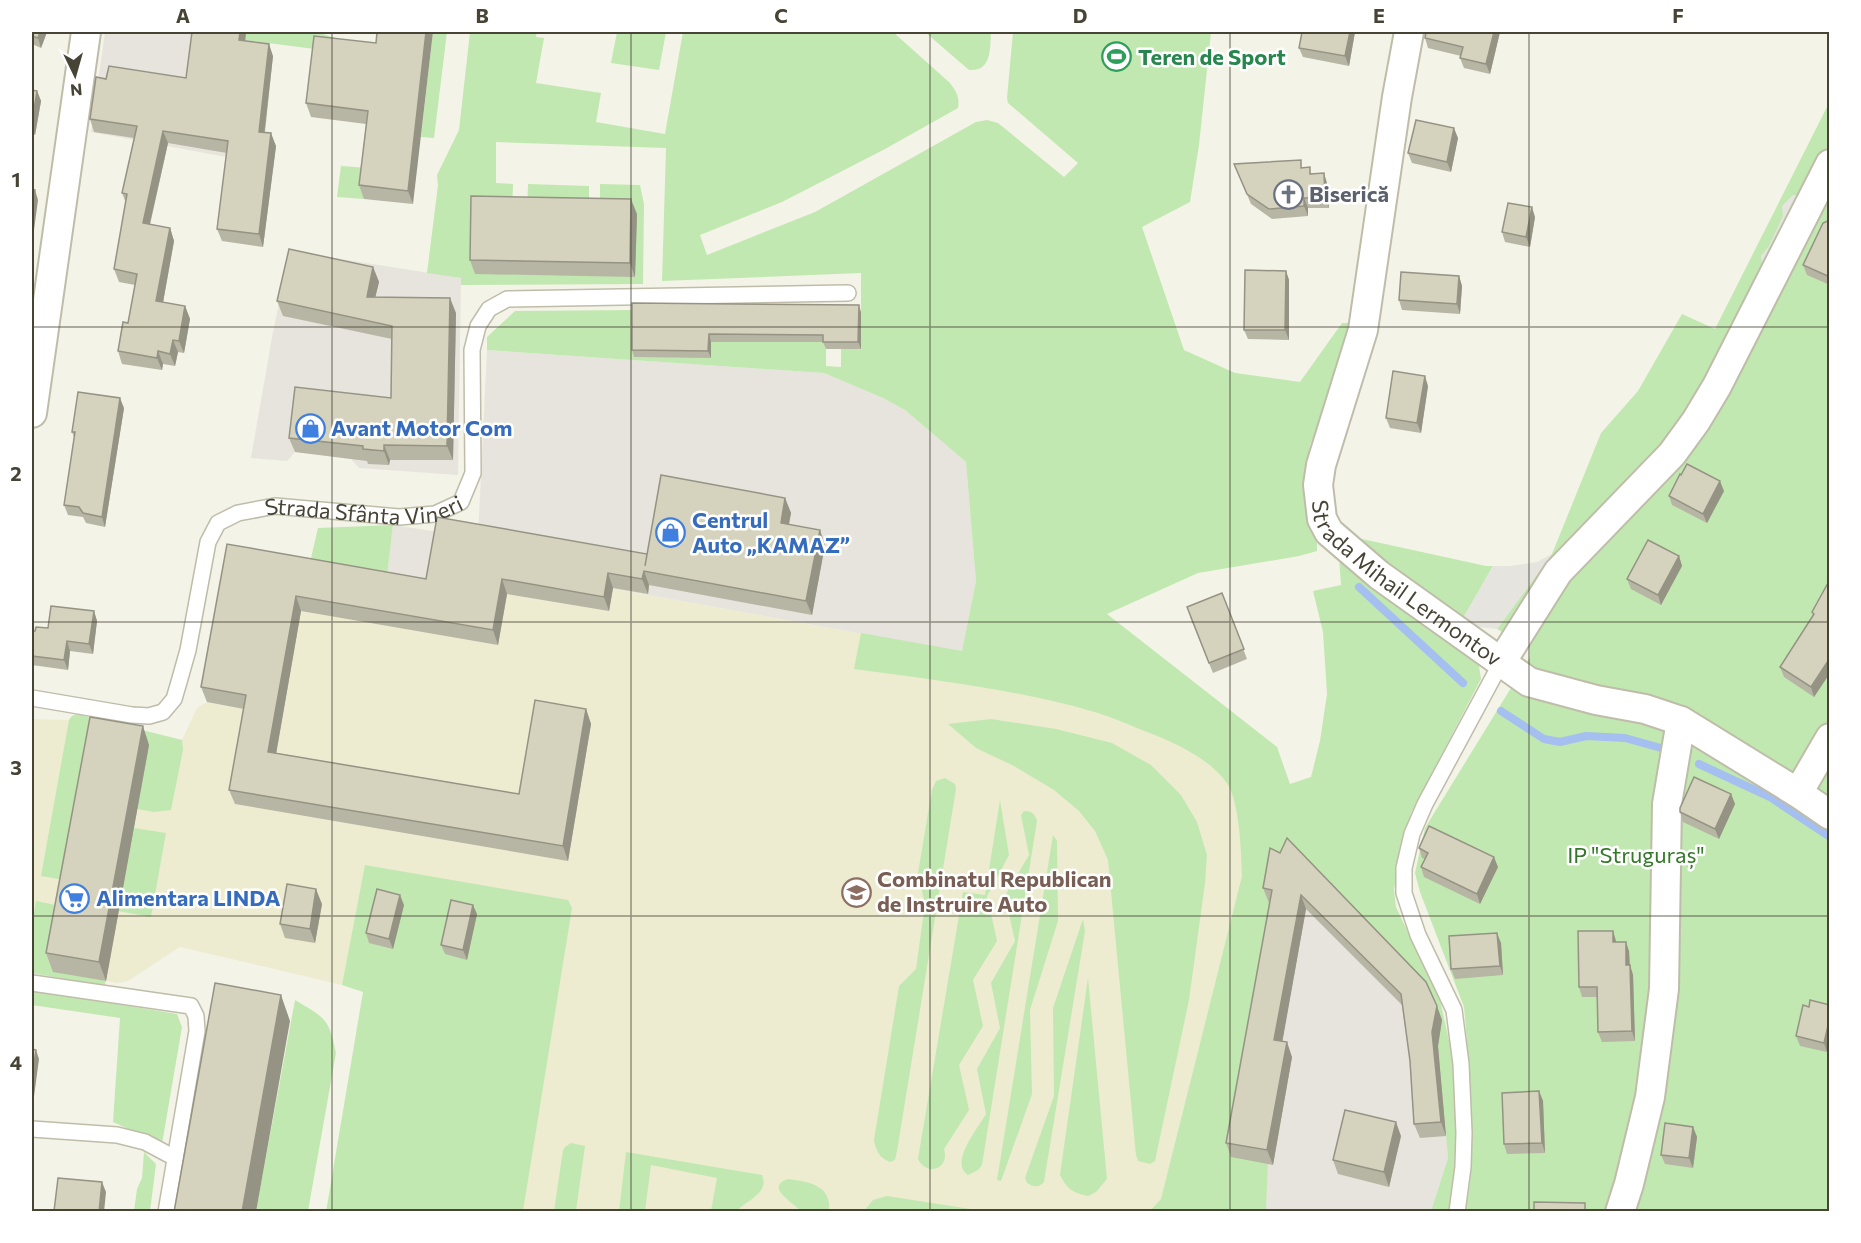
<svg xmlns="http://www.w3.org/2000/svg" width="1861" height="1243" viewBox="0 0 1861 1243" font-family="Commissioner,sans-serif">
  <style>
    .industrial { fill: #e6e4dc }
    .education { fill: #edecd1 }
    .green { fill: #c1e8b0 }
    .parking { fill: #e5e4df }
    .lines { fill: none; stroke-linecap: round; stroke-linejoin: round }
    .stream { stroke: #a4bff0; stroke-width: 8 }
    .lane-casing { stroke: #bfbdaa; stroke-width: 18 }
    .street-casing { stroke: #bfbdaa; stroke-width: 32 }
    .lane { stroke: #fff; stroke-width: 15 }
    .street { stroke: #fff; stroke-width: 28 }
    .wall { fill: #b7b5a3 }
    .shaded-wall { fill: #959384 }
    .building { fill: #d5d2bd; stroke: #959384; stroke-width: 1.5 }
    .grid { fill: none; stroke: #474436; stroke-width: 1.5; stroke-opacity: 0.55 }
    .labels { text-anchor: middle; stroke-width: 5; stroke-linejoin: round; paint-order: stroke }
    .leisure-label { font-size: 22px; font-weight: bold; fill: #27864d; stroke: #fff; text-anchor: start }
    .worship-label { font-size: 22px; font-weight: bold; fill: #5b616d; stroke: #fff; text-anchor: start }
    .shop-label { font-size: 22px; font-weight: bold; fill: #366cbe; stroke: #fff; text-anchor: start }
    .street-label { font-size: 22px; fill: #474436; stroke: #fff }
    .park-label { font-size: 22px; fill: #347929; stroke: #fff }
    .education-label { font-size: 22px; font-weight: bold; fill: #785e54; stroke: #fff; text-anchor: start }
    .neatline { fill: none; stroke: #474436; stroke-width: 2 }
    .grid-label { font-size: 20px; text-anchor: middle; font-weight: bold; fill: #474436 }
  </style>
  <rect width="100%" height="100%" fill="#f4f3e7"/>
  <g class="industrial">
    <polygon points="105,32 246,32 232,158 91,132"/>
    <polygon points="290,251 461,278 458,475 359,468 351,459 295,452 287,461 251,458 273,332"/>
    <polygon points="487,350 824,373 883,398 905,410 966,462 976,581 962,652 500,568 386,585 393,525 478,538"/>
    <polygon points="1272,882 1276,882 1442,1020 1438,1046 1448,1158 1431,1211 1266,1212 1269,903"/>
  </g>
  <polygon class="education" points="232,558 492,604 500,568 962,652 1237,757 1253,868 1168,1211 501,1211 364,875 342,985 180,947 128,981 117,983 106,981 104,986 32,973 32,719 69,720 77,714 182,740 197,708 207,702"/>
  <g class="green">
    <polygon points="246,32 315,32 336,38 354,54 245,40"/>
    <polygon points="433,32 447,32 434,138 421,137"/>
    <path d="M470,32H537L536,37L544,38L536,83L601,93L596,122L665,134L683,32H893L950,83C956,91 960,97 958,108L885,149L782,202L700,235L707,255L815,212L976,122L987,120L998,123L1064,177L1078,163L1008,103L1007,98L1013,32H1211L1199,145L1190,202L1142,227L1184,350L1235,373L1300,382L1342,323H1351L1327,405L1310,445L1305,482L1309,523L1317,542V551L1299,556L1198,573L1107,614L1277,747L1290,784L1311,777L1320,741L1327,694L1323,632L1313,591L1341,585L1339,557L1478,659L1481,679L1411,813L1394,889L1396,907L1440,1000L1450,1045L1455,1086L1456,1141L1453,1200L1449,1211H1431L1448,1158L1438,1046L1293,853L1278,904L1266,1211H1150L1161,1199L1242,876C1241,853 1240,800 1226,782C1209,758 1173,742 1147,732C1129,725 1110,716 1091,711C1014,689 934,680 854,669L861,633L962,651L976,581L966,462L905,410L883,398L824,373L487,350V337L515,311L635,310L711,342H811L826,336V366L841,367V349H861V273L662,281L666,148L496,142V183L513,184L512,212L600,213V184L640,185L644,204L643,284L461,285V278L427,273L438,185L437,175L459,130Z"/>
    <polygon points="617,32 666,32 659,70 611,63"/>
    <path d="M925,32H991C990,48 992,72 969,70Z"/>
    <polygon points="1829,103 1829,1211 1465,1211 1469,1191 1471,1155 1467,1041 1464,1007 1420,892 1415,873 1425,828 1530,657 1530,648 1497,629 1552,554 1601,433 1638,391 1682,314 1715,329"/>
    <polygon points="341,166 368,168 364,199 337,197"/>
    <polygon points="528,184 589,186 589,212 527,212"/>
    <polygon points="393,525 386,585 308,571 318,528"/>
    <polygon points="1353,537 1486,566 1493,566 1462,620 1447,612"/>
    <polygon points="77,714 182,740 183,750 171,810 154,812 137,809 70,881 41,876 69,720 72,716"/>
    <polygon points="991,719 1056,729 1112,743 1151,765 1181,795 1197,822 1207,855 1205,883 1189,1000 1155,1161 1150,1164 1138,1161 1136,1155 1108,860 1095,831 1079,811 1054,790 1014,766 976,748 948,724"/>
    <path d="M945,778L955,784L956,789L897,1151L895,1160L890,1162C879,1158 876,1150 874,1140L899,986L916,969L925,904L918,873L932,790L936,781Z"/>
    <path d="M1000,800L1009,855L987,896L997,941L973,980L983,1026L959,1065L969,1110L944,1149C950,1169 927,1177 918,1159L963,892L985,895Z"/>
    <path d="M1024,811C1032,811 1035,814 1037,821L982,1165L978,1170L968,1175C949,1163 978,1128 986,1114L977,1069L1000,1028L991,983L1015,941L1005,896L1029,855L1021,815Z"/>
    <polygon points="134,828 166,833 151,917 118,911"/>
    <polygon points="1053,835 1057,841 1058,921 1030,1010 1032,1094 1001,1181 997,1180"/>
    <polygon points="365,865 568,900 572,908 523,1211 326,1212 363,992 342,985"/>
    <polygon points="36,901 65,907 53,971 106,981 104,986 32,973 32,924"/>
    <path d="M1083,919L1085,931L1044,1182C1038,1188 1034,1187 1027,1183L1025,1178L1054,1096L1053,1008Z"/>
    <path d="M1088,978L1107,1179L1096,1192L1088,1196C1073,1193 1067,1189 1060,1175Z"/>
    <polygon points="32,990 177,1014 182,1027 162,1144 113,1122 120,1018 32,1005"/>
    <path d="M295,1000C325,1018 329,1018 336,1053L308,1211H256Z"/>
    <polygon points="571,1143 585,1146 576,1211 554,1211 563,1150 565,1147"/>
    <polygon points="144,1152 156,1164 150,1211 134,1211 137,1189 142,1178"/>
    <path d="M626,1152L762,1175C770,1193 747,1200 737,1211H711L717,1178L651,1165L645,1211H619Z"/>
    <path d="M788,1179C809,1182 832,1185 829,1211H801C794,1203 764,1187 788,1179Z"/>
    <polygon points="887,1196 983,1211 864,1211 873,1200"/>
  </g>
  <g class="parking">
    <polygon points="1793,195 1806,196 1763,272 1761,256 1769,246 1783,216 1782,206"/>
    <polygon points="1552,554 1497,629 1479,627 1462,620 1493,566 1510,566 1537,562"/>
  </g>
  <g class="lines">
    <g class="stream">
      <polyline points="1359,587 1463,683"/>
      <polyline points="1501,711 1544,739 1560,742 1586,736 1625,738 1661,748"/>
      <polyline points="1699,764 1770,797 1830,837"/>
    </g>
    <defs>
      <g id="lane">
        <path id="s1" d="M32,698L132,715L149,716L163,712L174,699L179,682L188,650L208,542L218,523L238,513L275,506L399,517L435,514L461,502L473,473L472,350L478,326L489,309L507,299L848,293"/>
        <polyline points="32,983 191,1006 196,1016 197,1031 166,1212"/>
        <polyline points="32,1129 117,1135 145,1142 175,1158"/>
        <polyline points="1457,1212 1463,1167 1464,1133 1461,1064 1454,1010 1418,935 1404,893 1404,868 1412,834 1425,804 1502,661"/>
      </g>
      <g id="street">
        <path id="s2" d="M1409,32L1397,97L1363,330L1321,465L1318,485L1322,519L1329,532L1379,575L1529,682L1596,700L1645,709L1681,721L1798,793L1830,815"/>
        <polyline points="32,413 86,32"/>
        <polyline points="1502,661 1558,572 1672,454 1696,421 1717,386 1830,164"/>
        <polyline points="1798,793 1830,738"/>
        <polyline points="1620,1212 1629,1184 1650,1097 1664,989 1667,804 1681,721"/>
      </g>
    </defs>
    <use href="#lane" class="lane-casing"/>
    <use href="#street" class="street-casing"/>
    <use href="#lane" class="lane"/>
    <use href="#street" class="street"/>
  </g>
  <g class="wall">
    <polygon points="32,32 47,32 41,48 32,44"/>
    <polygon points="192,32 246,32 245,41 273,56 265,132 276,146 263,247 222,241 217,229 227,153 168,143 150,225 170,228 174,241 163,302 185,306 190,319 184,353 178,352 175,366 163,364 162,370 122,364 118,351 128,323 135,285 119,282 114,269 126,203 122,193 134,138 94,132 90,119 106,79 186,78"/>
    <polygon points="1355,32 1349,66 1303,57 1299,48"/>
    <polygon points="1500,32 1490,74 1464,68 1460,58 1461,56 1428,48 1425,38"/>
    <polygon points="376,43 413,204 364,199 359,185 366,124 311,117 306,103"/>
    <polygon points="32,90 37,91 41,101 35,135 32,134"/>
    <polygon points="1458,138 1451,172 1412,163 1408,153"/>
    <polygon points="1234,164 1303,168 1327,183 1329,208 1308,208 1308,216 1272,219 1251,204"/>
    <polygon points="637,214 635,277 475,274 470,260"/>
    <polygon points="1535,217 1530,247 1505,242 1502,232"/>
    <polygon points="1830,220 1830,285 1807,275 1803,265"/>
    <polygon points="373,267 379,282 375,297 456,313 453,460 390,460 389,465 368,464 367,461 295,452 289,438 391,398 392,339 283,316 277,301"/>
    <polygon points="1286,271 1289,280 1289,340 1248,339 1244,330"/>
    <polygon points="1459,276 1462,286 1460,314 1402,310 1399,300"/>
    <polygon points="632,303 861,312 861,349 826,349 823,342 711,342 711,358 634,357 632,350"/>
    <polygon points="1428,386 1421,433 1390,428 1386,418"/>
    <polygon points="124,408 105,527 86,523 83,517 68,515 64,505 74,437 72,432"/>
    <polygon points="1724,491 1707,523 1672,505 1669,496"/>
    <polygon points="785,498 791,513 789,525 825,545 812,615 649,585 648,594 613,588 609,611 507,594 498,645 301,611 276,753 519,794 586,709 591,724 568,861 235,804 229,790 244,709 207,702 201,687 227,544 426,579 647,554"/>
    <polygon points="1679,556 1682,566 1661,605 1631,589 1627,579"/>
    <polygon points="1830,584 1830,673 1814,697 1784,677 1780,667 1813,616 1812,612"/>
    <polygon points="1222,593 1247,659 1213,673 1190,617"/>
    <polygon points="94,611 97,621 93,654 70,651 68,670 32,665 32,631 35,631 48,628"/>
    <polygon points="149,745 106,981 53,972 46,953"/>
    <polygon points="1731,794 1735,804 1719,839 1683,822 1680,812"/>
    <polygon points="1270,848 1442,1020 1438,1046 1446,1136 1420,1138 1414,1124 1410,1061 1402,1005 1306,909 1282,1041 1292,1057 1273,1165 1231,1157 1226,1143 1270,903 1269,903 1263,888"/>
    <polygon points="1419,848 1498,867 1480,904 1424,877 1421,867 1425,859 1422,858"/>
    <polygon points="322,904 315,943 285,938 280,924"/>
    <polygon points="404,905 393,949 369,943 366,933"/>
    <polygon points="477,914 467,960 445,954 441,945"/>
    <polygon points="1613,931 1616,942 1629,951 1630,965 1633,975 1635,1041 1602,1042 1598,1032 1598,997 1582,997 1579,987"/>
    <polygon points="1501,943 1503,975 1455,979 1451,969"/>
    <polygon points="1830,1005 1830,1042 1827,1052 1800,1046 1796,1036"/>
    <polygon points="1539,1091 1543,1101 1545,1153 1507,1154 1504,1144"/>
    <polygon points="1693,1127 1697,1137 1693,1168 1665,1164 1661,1155"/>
    <polygon points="1401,1136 1389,1187 1338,1174 1333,1160"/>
  </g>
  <g class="shaded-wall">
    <polygon points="40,32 47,32 41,48 38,38"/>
    <polygon points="240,32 246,32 244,53 239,40"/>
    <polygon points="426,32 433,32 413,204 408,191"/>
    <polygon points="1350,32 1355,32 1349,66 1345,56"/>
    <polygon points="1494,32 1500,32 1490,74 1486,64"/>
    <polygon points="269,44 273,56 263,144 259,132"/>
    <polygon points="37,91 41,101 35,135 32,126 32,122"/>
    <polygon points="1454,128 1458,138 1451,172 1447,162"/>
    <polygon points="163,131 168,143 147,236 143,223"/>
    <polygon points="271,133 276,146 263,247 259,234"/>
    <polygon points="1324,173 1327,183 1329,208 1325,198"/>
    <polygon points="35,190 38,200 34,230 32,223 32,212"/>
    <polygon points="1304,198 1308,208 1308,216 1304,206"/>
    <polygon points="631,199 637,214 635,277 630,263"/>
    <polygon points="1532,207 1535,217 1530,247 1526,237"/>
    <polygon points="170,228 174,241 161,314 156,301"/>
    <polygon points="373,267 379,282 372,311 367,297"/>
    <polygon points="1286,271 1289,280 1289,340 1285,330"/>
    <polygon points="1459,276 1462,286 1460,314 1457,304"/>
    <polygon points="450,298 456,313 453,460 447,446"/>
    <polygon points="859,305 861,312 861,349 858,342"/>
    <polygon points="185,306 190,319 184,353 179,341"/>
    <polygon points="709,334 711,342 711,358 708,351"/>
    <polygon points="173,340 178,352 175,366 170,354"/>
    <polygon points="158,351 163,364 162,370 157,358"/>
    <polygon points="1425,376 1428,386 1421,433 1417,423"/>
    <polygon points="120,398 124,408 105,527 102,517"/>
    <polygon points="384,445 390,460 389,465 384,451"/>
    <polygon points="1720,481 1724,491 1707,523 1703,514"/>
    <polygon points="785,498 791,513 786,538 781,523"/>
    <polygon points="820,530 825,545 812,615 806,601"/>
    <polygon points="1679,556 1682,566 1661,605 1658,595"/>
    <polygon points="644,571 649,585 648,594 642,579"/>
    <polygon points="608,573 613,588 609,611 604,597"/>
    <polygon points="502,579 507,594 498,645 493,630"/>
    <polygon points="296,596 301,611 274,766 268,752"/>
    <polygon points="94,611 97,621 93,654 89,644"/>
    <polygon points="67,641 70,651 68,670 64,660"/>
    <polygon points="1830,658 1830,673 1814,697 1811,687"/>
    <polygon points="586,709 591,724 568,861 563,846"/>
    <polygon points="143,726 149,745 106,981 99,962"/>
    <polygon points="1731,794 1735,804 1719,839 1715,829"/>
    <polygon points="1494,857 1498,867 1480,904 1477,894"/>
    <polygon points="316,889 322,904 315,943 310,929"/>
    <polygon points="400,895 404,905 393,949 389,939"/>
    <polygon points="1301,895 1306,909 1280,1055 1274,1040"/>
    <polygon points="473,905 477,914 467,960 463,950"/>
    <polygon points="1613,931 1616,941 1617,952 1613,942"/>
    <polygon points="1497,933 1501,943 1503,975 1500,966"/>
    <polygon points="1626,942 1629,951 1630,975 1626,965"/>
    <polygon points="1630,965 1633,975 1635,1041 1632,1031"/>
    <polygon points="281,995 290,1021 256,1212 242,1212"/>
    <polygon points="1437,1006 1442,1020 1438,1046 1446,1136 1441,1122 1432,1032"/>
    <polygon points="1830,1017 1830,1042 1827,1052 1824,1043"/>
    <polygon points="1287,1042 1292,1057 1273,1165 1267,1150"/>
    <polygon points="36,1050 39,1059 33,1104 32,1100 32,1077"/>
    <polygon points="1539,1091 1543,1101 1545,1153 1542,1143"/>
    <polygon points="1396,1122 1401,1136 1389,1187 1384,1172"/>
    <polygon points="1693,1127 1697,1137 1693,1168 1689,1158"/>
    <polygon points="102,1182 106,1192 104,1212 99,1212"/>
  </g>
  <g class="building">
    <polygon points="32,32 40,32 38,38 32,36"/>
    <polygon points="192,32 240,32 239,40 269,44 259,132 271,133 259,234 217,229 228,141 163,131 143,223 170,228 156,301 185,306 179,341 173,340 170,354 158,351 157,358 118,351 123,322 128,323 137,274 114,269 127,194 122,193 137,126 90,119 96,77 106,79 109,66 186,78"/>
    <polygon points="377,32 426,32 408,191 359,185 368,111 306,103 314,36 376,43"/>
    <polygon points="1302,32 1350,32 1345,56 1299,48"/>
    <polygon points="1426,32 1494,32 1486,64 1460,58 1463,47 1425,38"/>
    <polygon points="32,90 37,91 32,122"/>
    <polygon points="1416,120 1454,128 1447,162 1408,153"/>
    <polygon points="1301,160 1301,168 1310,167 1310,174 1324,173 1325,198 1304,198 1304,206 1269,209 1247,194 1234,164"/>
    <polygon points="32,189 35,190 32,212"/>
    <polygon points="471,196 631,199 630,263 470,260"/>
    <polygon points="1508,203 1532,207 1526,237 1502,232"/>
    <polygon points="1830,220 1830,277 1803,265 1823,223"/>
    <polygon points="289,249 373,267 367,297 450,298 447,446 384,445 384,451 363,449 363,446 289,438 295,387 391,398 392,326 277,301"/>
    <polygon points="1245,270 1286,271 1285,330 1244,330"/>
    <polygon points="1401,272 1459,276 1457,304 1399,300"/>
    <polygon points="632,303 859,305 858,342 823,342 823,335 709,334 708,351 632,350"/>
    <polygon points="1393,371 1425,376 1417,423 1386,418"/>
    <polygon points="78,392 120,398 102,517 83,513 79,507 64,505 75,432 72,432"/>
    <polygon points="1687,464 1720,481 1703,514 1669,496 1680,474 1681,475"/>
    <polygon points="661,475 785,498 781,523 820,530 806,601 644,571 642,579 608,573 604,597 502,579 493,630 296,596 268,752 519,794 535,700 586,709 563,846 229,790 246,695 201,687 227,544 426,579 437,517 647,554 645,566"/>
    <polygon points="1648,540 1679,556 1658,595 1627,579"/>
    <polygon points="1828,583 1830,584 1830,658 1811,687 1780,667 1814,614 1812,612"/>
    <polygon points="1222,593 1244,649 1209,663 1187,607"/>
    <polygon points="51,606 94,611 89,644 67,641 64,660 32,656 32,631 35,631 36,627 48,628"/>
    <polygon points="90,717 143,726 99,962 46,953"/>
    <polygon points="1694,777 1731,794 1715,829 1680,812 1680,808"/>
    <polygon points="1429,826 1494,857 1477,894 1421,867 1428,853 1419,848"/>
    <polygon points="1287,838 1426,982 1437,1006 1432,1032 1441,1122 1414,1124 1410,1061 1401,994 1301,895 1274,1040 1287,1042 1267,1150 1226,1143 1272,890 1263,888 1270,848 1280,853"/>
    <polygon points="287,884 316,889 310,929 280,924"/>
    <polygon points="377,889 400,895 389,939 366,933"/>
    <polygon points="451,900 473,905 463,950 441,945"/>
    <polygon points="1578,931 1613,931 1613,942 1626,942 1626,965 1630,965 1632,1031 1598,1032 1597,987 1579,987"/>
    <polygon points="1497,933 1500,966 1451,969 1449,936"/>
    <polygon points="215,983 281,995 242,1212 174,1212"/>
    <polygon points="1810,1000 1830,1005 1830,1017 1824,1043 1796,1036 1803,1005 1809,1007"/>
    <polygon points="32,1049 36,1050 32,1077"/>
    <polygon points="1539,1091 1542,1143 1504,1144 1502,1093"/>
    <polygon points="1345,1110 1396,1122 1384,1172 1333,1160"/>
    <polygon points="1665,1123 1693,1127 1689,1158 1661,1155"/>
    <polygon points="58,1178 102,1182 99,1212 54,1211"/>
    <polygon points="1534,1202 1585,1203 1585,1212 1534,1212"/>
  </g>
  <path class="grid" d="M332,32V1212M631,32V1212M930,32V1212M1230,32V1212M1529,32V1212M32,327H1830M32,622H1830M32,916H1830"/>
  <defs>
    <symbol id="stadium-ring" viewBox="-11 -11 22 22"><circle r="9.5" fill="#fff" stroke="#2e9e5b" stroke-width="1.5"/><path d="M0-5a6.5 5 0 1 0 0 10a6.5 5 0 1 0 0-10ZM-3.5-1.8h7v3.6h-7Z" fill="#2e9e5b"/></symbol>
    <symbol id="church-ring" viewBox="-11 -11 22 22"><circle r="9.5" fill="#fff" stroke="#6b7280" stroke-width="1.5"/><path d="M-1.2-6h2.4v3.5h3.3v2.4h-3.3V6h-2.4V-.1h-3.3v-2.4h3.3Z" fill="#6b7280"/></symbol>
    <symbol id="shop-ring" viewBox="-11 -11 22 22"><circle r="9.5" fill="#fff" stroke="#3f7fe0" stroke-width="1.5"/><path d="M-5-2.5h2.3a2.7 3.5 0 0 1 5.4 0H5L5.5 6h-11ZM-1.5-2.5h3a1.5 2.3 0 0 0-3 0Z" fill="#3f7fe0"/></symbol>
    <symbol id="school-ring" viewBox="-11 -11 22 22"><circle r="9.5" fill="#fff" stroke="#8d6e63" stroke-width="1.5"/><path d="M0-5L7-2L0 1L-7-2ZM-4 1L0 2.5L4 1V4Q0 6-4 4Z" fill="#8d6e63"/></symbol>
    <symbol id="supermarket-ring" viewBox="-11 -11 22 22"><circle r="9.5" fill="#fff" stroke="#3f7fe0" stroke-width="1.5"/><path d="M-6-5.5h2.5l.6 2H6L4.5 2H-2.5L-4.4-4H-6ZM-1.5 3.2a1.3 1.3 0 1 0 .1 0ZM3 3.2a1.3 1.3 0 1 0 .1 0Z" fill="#3f7fe0"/></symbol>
  </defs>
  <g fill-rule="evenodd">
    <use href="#stadium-ring" x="1100" y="40" width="33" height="33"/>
    <use href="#church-ring" x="1272" y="178" width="33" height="33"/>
    <use href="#shop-ring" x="294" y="412" width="33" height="33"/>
    <use href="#shop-ring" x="654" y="516" width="33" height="33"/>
    <use href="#school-ring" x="840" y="876" width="33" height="33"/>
    <use href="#supermarket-ring" x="58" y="882" width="33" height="33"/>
  </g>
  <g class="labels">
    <g class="leisure-label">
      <text x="1138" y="65">Teren de Sport</text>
    </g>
    <g class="worship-label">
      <text x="1309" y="202">Biserică</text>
    </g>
    <g class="shop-label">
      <text x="331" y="436">Avant Motor Com</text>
      <text x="692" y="528">Centrul<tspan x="692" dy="25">Auto „KAMAZ”</tspan></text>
      <text x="96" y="906">Alimentara LINDA</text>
    </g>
    <g class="street-label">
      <text dy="8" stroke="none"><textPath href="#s1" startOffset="482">Strada Sfânta Vineri</textPath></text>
      <text dy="8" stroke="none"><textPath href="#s2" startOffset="602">Strada Mihail Lermontov</textPath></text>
    </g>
    <g class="park-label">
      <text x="1636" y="863">IP "Struguraș"</text>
    </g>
    <g class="education-label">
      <text x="877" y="887">Combinatul Republican<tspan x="877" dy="25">de Instruire Auto</tspan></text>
    </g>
  </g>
  <rect width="1861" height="1243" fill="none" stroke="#ffffff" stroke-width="66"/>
  <g transform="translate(75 75) rotate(175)" stroke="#ffffff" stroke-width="4.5" paint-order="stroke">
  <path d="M0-4.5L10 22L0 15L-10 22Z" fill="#474436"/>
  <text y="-9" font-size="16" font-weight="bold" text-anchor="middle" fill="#474436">N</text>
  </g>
  <rect x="33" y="33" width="1795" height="1177" class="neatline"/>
  <g class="grid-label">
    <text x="183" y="23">A</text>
    <text x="482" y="23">B</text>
    <text x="781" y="23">C</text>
    <text x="1080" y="23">D</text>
    <text x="1379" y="23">E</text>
    <text x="1678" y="23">F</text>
    <text x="16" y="187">1</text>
    <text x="16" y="481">2</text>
    <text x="16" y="775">3</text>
    <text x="16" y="1070">4</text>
  </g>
</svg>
